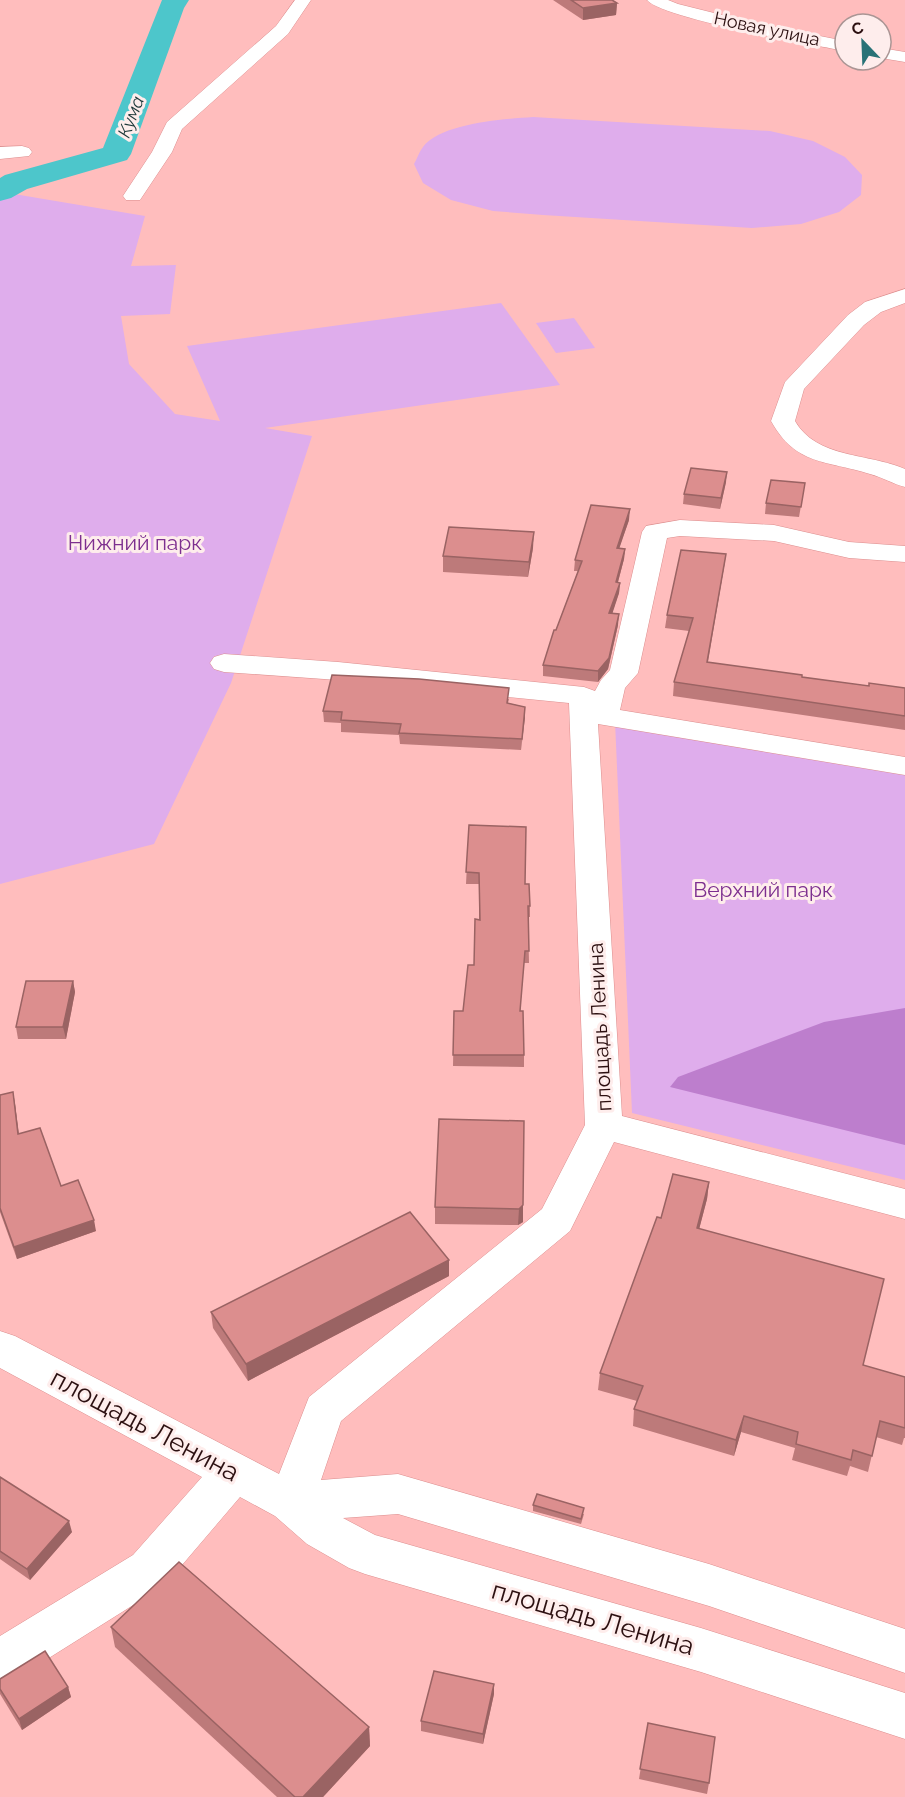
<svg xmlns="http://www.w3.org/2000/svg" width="905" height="1797" viewBox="0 0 905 1797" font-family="Raleway,sans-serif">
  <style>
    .green { fill: #dfadec }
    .forest { fill: #bd7ecd }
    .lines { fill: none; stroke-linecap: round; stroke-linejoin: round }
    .river { fill: #4dc6cb; fill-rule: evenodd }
    .minor-casing { stroke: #dc8e8e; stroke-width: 1 }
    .minor { fill: #fff; fill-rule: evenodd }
    .wall { fill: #bd7a7a }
    .shaded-wall { fill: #9a6363 }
    .building { fill: #dc8e8e; stroke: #9a6363; stroke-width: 1.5 }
    .labels { text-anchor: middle; stroke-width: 6; stroke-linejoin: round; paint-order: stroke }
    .far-street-label { font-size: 18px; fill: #2c1011; stroke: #feedec }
    .far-water-label { font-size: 18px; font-style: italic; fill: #1d3839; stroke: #feedec }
    .park-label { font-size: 21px; fill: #7d2f8f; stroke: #feedec }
    .street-label { font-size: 21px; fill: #2c1011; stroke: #feedec }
    .near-street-label { font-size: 26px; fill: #2c1011; stroke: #feedec }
  </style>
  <rect width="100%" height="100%" fill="#ffbdbd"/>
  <g class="green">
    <path d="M533,117L770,131L813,141L845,157L862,175L861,195L839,212L801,224L752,228L543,215L493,211L451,200L423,183L414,164C417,159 419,152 423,147C441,123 505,119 533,117Z"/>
    <polygon points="2,192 145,216 131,266 176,265 170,314 121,316 129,364 175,414 220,421 187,346 501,303 560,385 265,428 312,436 231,683 154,844 0,884 0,193"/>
    <polygon points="574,318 595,348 556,353 536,323"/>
    <polygon points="615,721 905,769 905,1180 632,1113"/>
  </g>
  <polygon class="forest" points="905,1008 905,1145 670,1087 678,1077 824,1022"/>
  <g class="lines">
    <polygon class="river" points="162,0 189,0 184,8 131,154 127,160 27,189 11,198 0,201 0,178 5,175 103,148"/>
    <defs>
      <g id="minor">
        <polygon points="295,0 311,0 288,34 182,129 172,152 140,200 126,200 123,196 152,152 167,122 276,26"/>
        <path d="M647,0H668L678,4L754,23L845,41V51C814,45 661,18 647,0Z"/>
        <polygon points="881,48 905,52 905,62 881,58"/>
        <polygon points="22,146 29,148 32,152 29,156 0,159 0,147"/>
        <path d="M905,289V303L881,312L864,325L804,389L795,421C817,459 869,453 905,469V487C893,484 882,477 870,474C826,460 796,466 771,421L785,382L848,315L865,302Z"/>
        <polygon points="680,520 774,525 849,542 905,546 905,562 849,558 774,541 680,536 667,538 638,673 625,688 620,710 905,757 905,775 598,724 622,1116 905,1189 905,1219 614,1142 570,1231 341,1421 321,1480 398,1474 709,1564 905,1629 905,1673 709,1606 398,1514 343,1518 375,1535 701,1628 905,1693 905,1739 701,1672 365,1574 349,1568 307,1544 275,1516 240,1497 165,1585 17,1678 0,1684 0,1636 133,1555 202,1477 0,1368 0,1331 15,1336 279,1474 309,1397 542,1209 585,1125 569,703 338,680 224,672 214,669 210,663 214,657 224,654 338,662 584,687 595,691 601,680 610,670 642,532 646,526"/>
      </g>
    </defs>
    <use href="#minor" class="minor-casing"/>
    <use href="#minor" class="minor"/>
  </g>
  <g class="wall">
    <polygon points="553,0 612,0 617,3 616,15 583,20"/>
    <polygon points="726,482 720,509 683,504 684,494"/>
    <polygon points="805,483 799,517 765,514 766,503"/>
    <polygon points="629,520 619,548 625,549 624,559 618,582 620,583 619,593 612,613 618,625 608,669 598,682 543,676 543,665 578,571 574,571 575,560"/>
    <polygon points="533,548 528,577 443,572 443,556"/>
    <polygon points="726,554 724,567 708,662 802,677 869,686 905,688 905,730 673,696 674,682 689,631 665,628 667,615"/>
    <polygon points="509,699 508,703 525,707 521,750 400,744 399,735 341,732 341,723 324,722 323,711"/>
    <polygon points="469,825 525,884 530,906 530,917 528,917 529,963 524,963 520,1011 524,1055 524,1067 453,1066 454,1011 463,1011 474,965 479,920 479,884 466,884"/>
    <polygon points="73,981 75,992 66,1039 18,1039 16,1027"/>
    <polygon points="13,1092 15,1104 19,1134 96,1231 17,1259 0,1212 0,1095"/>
    <polygon points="709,1182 707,1199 699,1229 863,1365 905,1377 905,1438 904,1438 902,1445 876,1437 868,1472 850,1466 847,1476 792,1460 795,1448 741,1432 734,1456 633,1426 634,1409 637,1401 598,1390 600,1373 661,1218"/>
    <polygon points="523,1205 523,1222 518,1225 435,1224 435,1207"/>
    <polygon points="449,1260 449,1276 248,1381 213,1328 211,1312"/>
    <polygon points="0,1477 72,1532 30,1580 0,1559"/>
    <polygon points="533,1505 584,1514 581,1524 533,1511"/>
    <polygon points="111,1627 369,1727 370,1746 323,1797 277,1797 115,1647"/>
    <polygon points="0,1679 68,1687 71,1697 22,1730 0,1694"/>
    <polygon points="494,1694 483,1744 421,1731 421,1721"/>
    <polygon points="648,1723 709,1783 707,1794 639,1779"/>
  </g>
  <g class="shaded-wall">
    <polygon points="617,3 616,15 583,20 583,8"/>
    <polygon points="727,472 726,482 720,509 721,498"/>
    <polygon points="630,509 629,520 616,558 617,548"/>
    <polygon points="534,532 533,548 528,577 529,562"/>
    <polygon points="625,549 624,559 615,593 616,582"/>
    <polygon points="726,554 724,567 705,675 707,662"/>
    <polygon points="620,583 619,593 609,624 609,613"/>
    <polygon points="619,614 618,625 608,669 598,682 598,671"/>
    <polygon points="525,707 525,718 521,750 522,739"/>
    <polygon points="73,981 75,992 66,1039 63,1027"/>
    <polygon points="13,1092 15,1104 20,1146 18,1134"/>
    <polygon points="709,1182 707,1199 695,1245 697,1228"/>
    <polygon points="523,1205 523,1222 518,1225 519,1209"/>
    <polygon points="94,1220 96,1231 17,1259 14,1247"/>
    <polygon points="449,1260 449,1276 248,1381 246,1364"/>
    <polygon points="744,1416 741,1432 734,1456 736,1440"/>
    <polygon points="69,1521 72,1532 30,1580 27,1569"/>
    <polygon points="494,1684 494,1694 483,1744 483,1734"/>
    <polygon points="68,1687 71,1697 22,1730 19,1719"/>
    <polygon points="369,1727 370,1746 323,1797 303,1797"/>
  </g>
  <g class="building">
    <polygon points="571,0 612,0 617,3 583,8"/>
    <polygon points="691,468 727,472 721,498 684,494"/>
    <polygon points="771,480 805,483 801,507 766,503"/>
    <polygon points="591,505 630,509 617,548 625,549 616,582 620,583 609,613 619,614 609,658 598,671 543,665 554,630 556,630 582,561 575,560"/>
    <polygon points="449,527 534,532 529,562 443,556"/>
    <polygon points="681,550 726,554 707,662 802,675 802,677 869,686 869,683 905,688 905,716 674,682 693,618 667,615"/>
    <polygon points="332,675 419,679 509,688 507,703 525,707 522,739 399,733 401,724 341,720 342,712 323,711"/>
    <polygon points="469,825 526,827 525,884 529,884 530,906 528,906 529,951 525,951 520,1011 523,1011 524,1055 453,1055 454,1011 463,1011 468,965 474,965 475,919 480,920 479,873 466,872"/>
    <polygon points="26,981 73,981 63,1027 16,1027"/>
    <polygon points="13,1092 18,1134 40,1128 61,1186 78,1180 94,1220 14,1247 0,1208 0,1095"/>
    <polygon points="439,1119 524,1121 523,1205 519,1209 435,1207"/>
    <polygon points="673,1174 709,1182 697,1228 884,1279 863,1365 905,1377 905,1428 880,1421 872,1456 853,1450 851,1460 796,1444 798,1432 744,1416 736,1440 634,1409 643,1386 600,1373 657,1217 661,1218"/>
    <polygon points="410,1212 449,1260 246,1364 211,1312"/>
    <polygon points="0,1477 69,1521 27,1569 0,1551"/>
    <polygon points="537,1494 584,1508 581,1519 533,1505"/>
    <polygon points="179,1562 369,1727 303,1797 295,1797 111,1627"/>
    <polygon points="45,1651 68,1687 19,1719 0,1689 0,1679"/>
    <polygon points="434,1671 494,1684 483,1734 421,1721"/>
    <polygon points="648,1723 715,1737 709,1783 640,1769"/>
  </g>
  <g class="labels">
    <g class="far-street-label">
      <text transform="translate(767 29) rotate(12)" y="6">Новая улица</text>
    </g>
    <g class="far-water-label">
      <text transform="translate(131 117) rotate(-69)" y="6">Кума</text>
    </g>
    <g class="park-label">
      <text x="135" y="550">Нижний парк</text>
      <text x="763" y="897">Верхний парк</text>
    </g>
    <g class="street-label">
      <text transform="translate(600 1027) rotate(-93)" y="7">площадь Ленина</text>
    </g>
    <g class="near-street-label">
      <text transform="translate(145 1425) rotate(28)" y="9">площадь Ленина</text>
      <text transform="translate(593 1618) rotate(16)" y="9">площадь Ленина</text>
    </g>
  </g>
  <g transform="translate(863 42) rotate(337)"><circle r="28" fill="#feedec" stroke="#aa9594" stroke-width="1.5"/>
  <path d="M0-4.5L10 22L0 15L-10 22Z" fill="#287276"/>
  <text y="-9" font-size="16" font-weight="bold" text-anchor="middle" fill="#2c1011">С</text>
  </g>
</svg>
